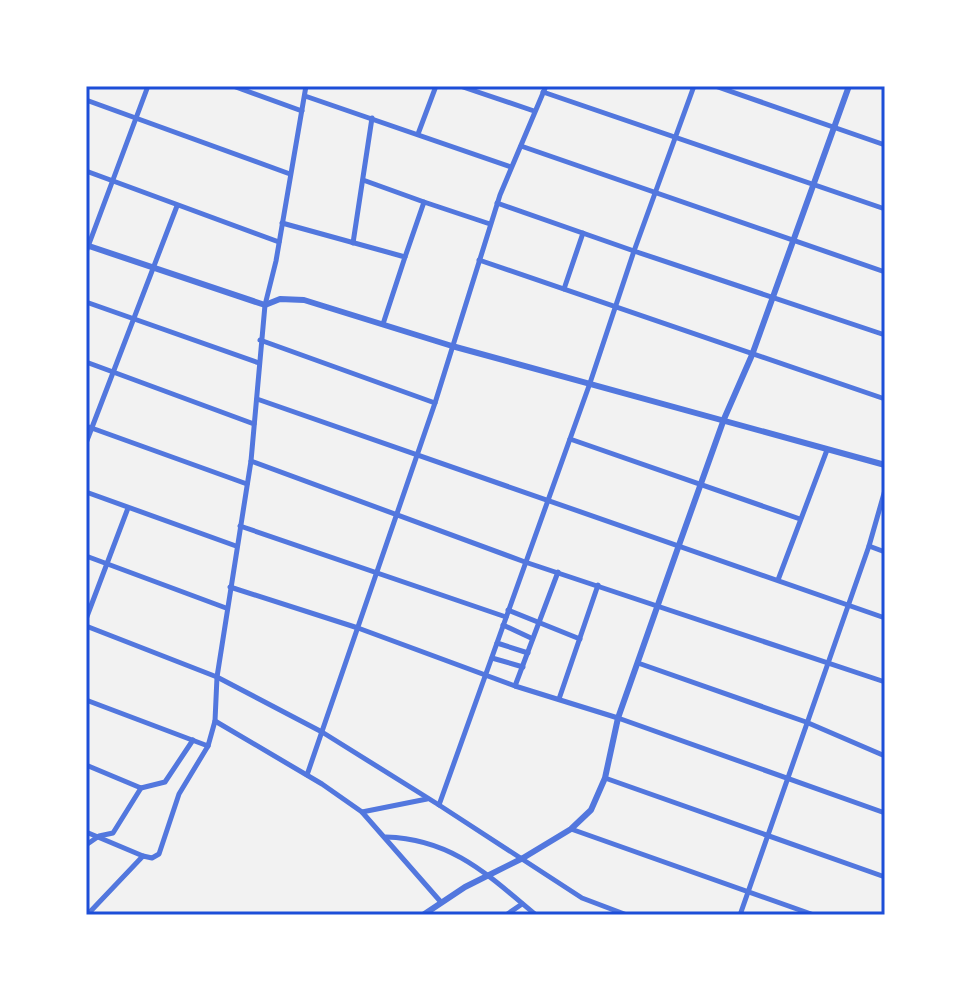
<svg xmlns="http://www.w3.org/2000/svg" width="971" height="1001" viewBox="0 0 971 1001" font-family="Figtree,sans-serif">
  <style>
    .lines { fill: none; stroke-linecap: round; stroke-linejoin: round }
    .minor { stroke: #5277de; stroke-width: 5 }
    .tertiary { stroke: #5277de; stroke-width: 6 }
    .neatline { fill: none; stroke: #1d4ed8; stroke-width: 3 }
  </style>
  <rect width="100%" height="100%" fill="#f2f2f2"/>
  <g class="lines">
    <g class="minor">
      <polyline points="233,86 302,111"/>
      <polyline points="460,86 534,111"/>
      <polyline points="694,86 634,251 885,335"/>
      <polyline points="715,86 885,145"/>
      <polyline points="882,86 885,87"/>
      <polyline points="543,92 885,209"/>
      <polyline points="305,96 511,167"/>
      <polyline points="86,100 290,174"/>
      <polyline points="418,134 436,86"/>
      <polyline points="521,146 885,272"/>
      <polyline points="86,171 279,242"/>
      <polyline points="363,180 424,202"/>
      <polyline points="282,223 405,257 383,324"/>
      <polyline points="353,243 372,118"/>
      <polyline points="86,252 148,86"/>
      <polyline points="405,257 424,202 490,224"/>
      <polyline points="479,260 885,399"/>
      <polyline points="564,289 583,233"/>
      <polyline points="86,302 259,363"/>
      <polyline points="260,340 435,403"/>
      <polyline points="86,362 254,424"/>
      <polyline points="257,399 885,618"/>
      <polyline points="86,426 247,484"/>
      <polyline points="570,439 800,519"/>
      <polyline points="86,443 177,206"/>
      <polyline points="251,461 525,562 885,682"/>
      <polyline points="86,492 236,546"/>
      <polyline points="240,526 506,617"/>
      <polyline points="869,546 885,552"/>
      <polyline points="86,556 226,608"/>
      <polyline points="778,580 827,450"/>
      <polyline points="230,587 358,628 515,686 618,718 885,813"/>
      <polyline points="508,610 580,639"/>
      <polyline points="86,619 128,508"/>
      <polyline points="503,625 531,638"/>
      <polyline points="86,626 217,677 322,732 439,805 582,898 627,915"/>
      <polyline points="497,643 528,653"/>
      <polyline points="492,658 523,667"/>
      <polyline points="638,663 806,722 885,756"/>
      <polyline points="515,686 558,572"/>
      <polyline points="559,699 598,585"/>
      <polyline points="86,700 208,746 215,721 217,677 251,461 265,305 276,261 306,86"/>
      <polyline points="215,721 322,784 362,812 440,901"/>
      <polyline points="86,765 141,788 165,782 193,740"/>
      <polyline points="307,775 435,403 500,195 546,86"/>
      <polyline points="605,778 885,877"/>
      <polyline points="439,805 590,383 634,251 497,203"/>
      <polyline points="362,812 427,799"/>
      <polyline points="571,829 814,915"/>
      <polyline points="86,832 143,856"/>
      <path d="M386,837C452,839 488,875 536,915"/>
      <polyline points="86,845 99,836 113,833 141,788"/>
      <polyline points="87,915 143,856 152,858 159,854 179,794 208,746"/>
      <polyline points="506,915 522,904"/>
      <polyline points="740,915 869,546 885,490"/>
    </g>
    <g class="tertiary">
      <polyline points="86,245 265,305 280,299 304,300 452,346 885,465"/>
      <polyline points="423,915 465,887 523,858 571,829 591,810 605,778 618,718 679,545 724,419 752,355 849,86"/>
    </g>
  </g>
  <rect width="971" height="1001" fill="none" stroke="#ffffff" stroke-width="176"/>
  <rect x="88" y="88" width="795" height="825" class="neatline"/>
</svg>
